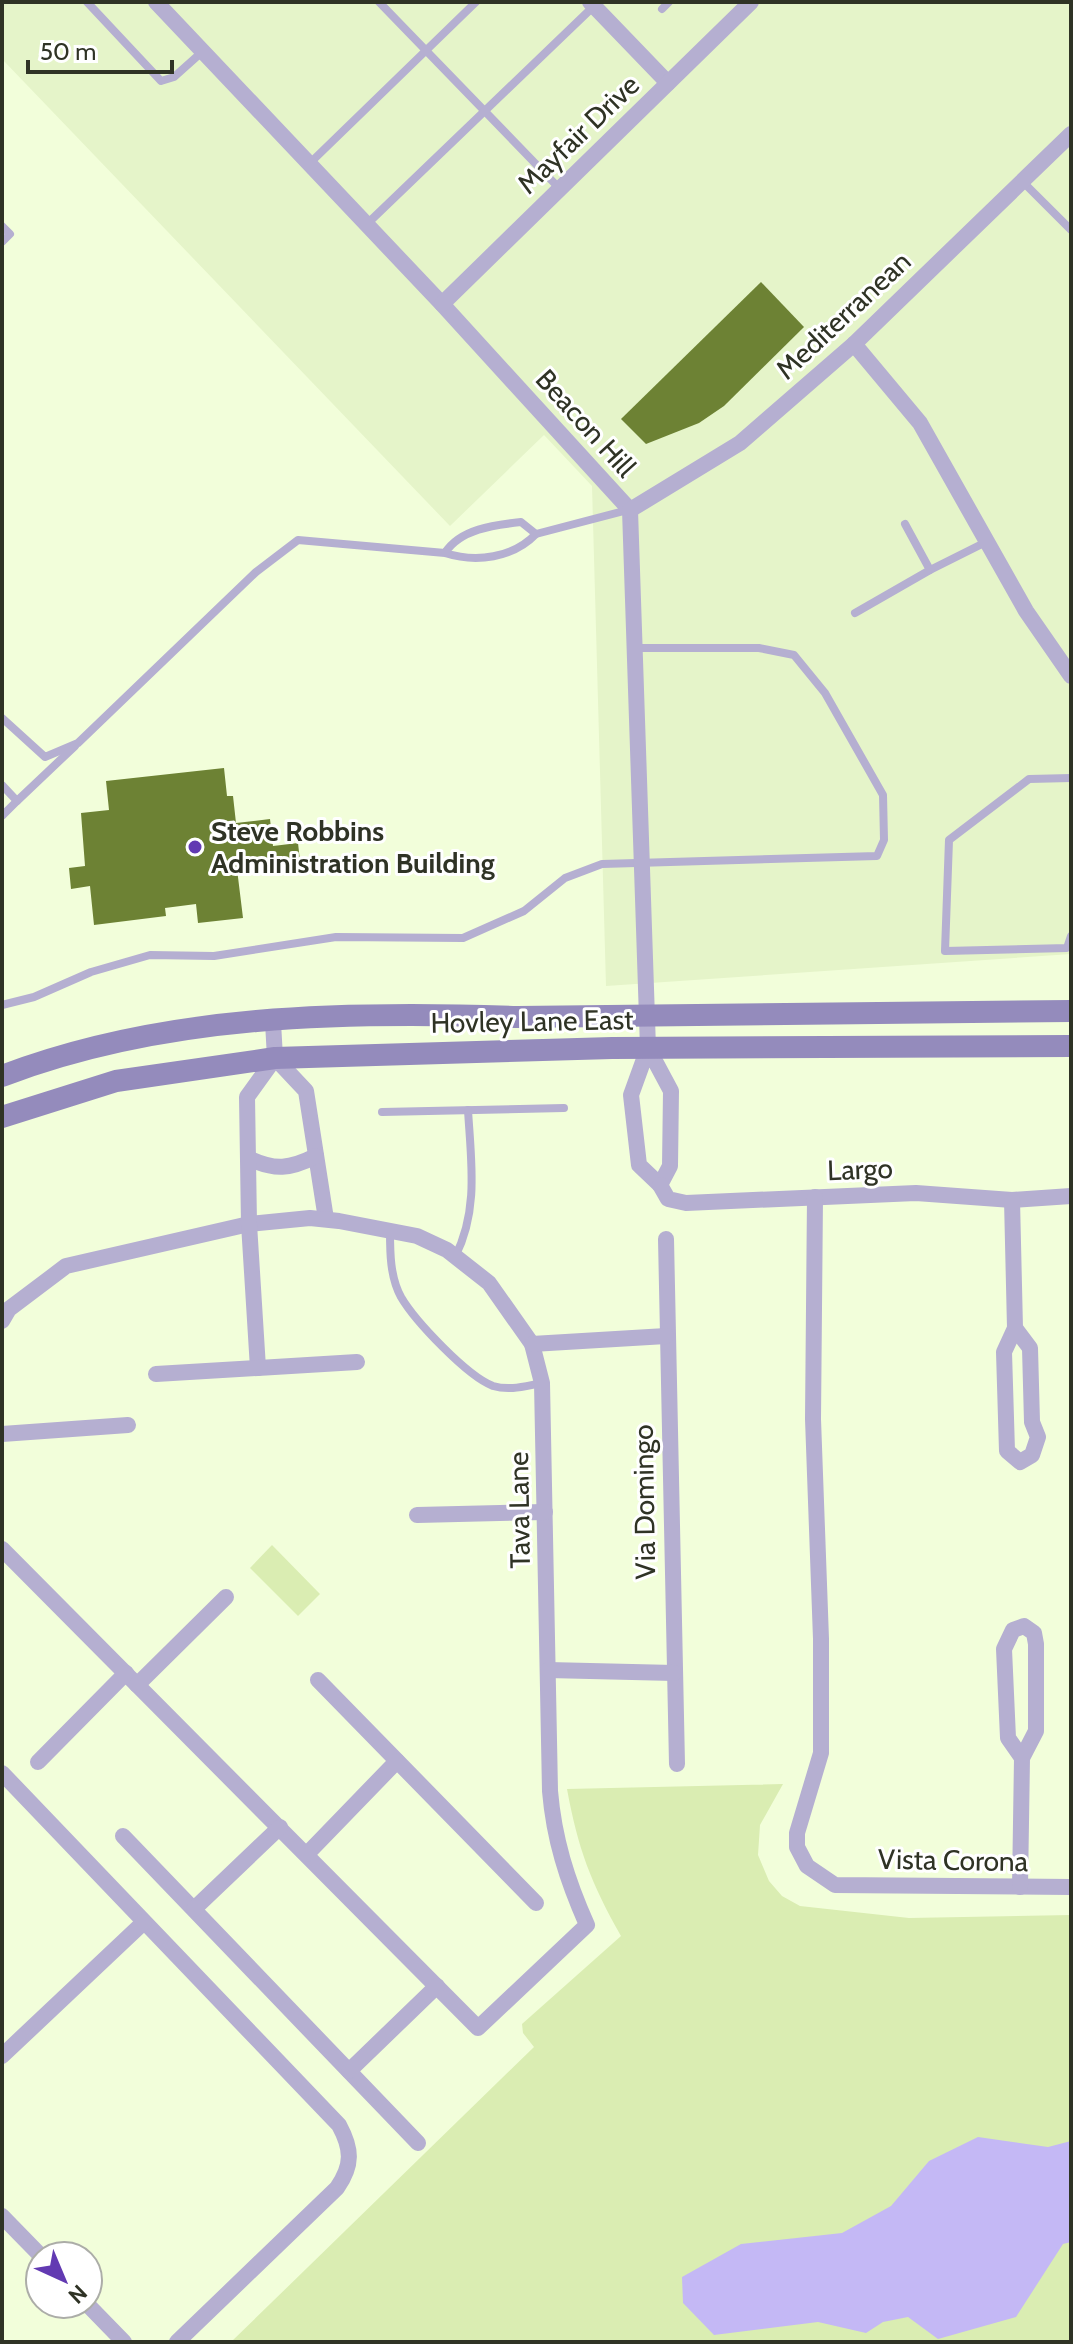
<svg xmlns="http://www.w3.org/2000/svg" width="1073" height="2344" viewBox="0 0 1073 2344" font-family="Cabin,sans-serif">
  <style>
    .built { fill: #e5f4c9 }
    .green { fill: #daedb2 }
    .water { fill: #c4b8f5 }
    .building { fill: #6d8234 }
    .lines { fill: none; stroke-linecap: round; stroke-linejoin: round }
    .lane { stroke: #b5afd1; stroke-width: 8 }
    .street { stroke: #b5afd1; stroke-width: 16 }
    .secondary { stroke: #948bbc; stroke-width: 22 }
    .poi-dot { fill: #623ab2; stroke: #fff; stroke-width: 3 }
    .labels { text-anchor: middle; stroke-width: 6; stroke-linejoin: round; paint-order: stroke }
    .street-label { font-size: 28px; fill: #2f3325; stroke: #fff }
    .poi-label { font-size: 28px; font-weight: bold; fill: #2f3325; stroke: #fff; text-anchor: start }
  </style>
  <rect width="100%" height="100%" fill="#f2feda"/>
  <polygon class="built" points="2,2 1071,2 1071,954 606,986 592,486 544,435 450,526 2,59"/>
  <g class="green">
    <polygon points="272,1545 320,1594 298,1616 250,1568"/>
    <path d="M783,1784L760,1825L758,1855L769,1881L782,1896L800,1906L909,1918L1071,1915V2342H231L534,2047L523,2033L522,2024L621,1936C591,1883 578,1849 567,1789Z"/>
  </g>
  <polygon class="water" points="978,2137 1048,2147 1071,2141 1071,2242 1063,2244 1016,2317 938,2339 908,2317 883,2322 866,2333 818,2322 714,2335 683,2303 682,2277 741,2244 842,2233 891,2206 929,2161"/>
  <g class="building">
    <polygon points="761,282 804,327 724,406 699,423 646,444 621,419"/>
    <polygon points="224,768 227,796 233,796 236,823 270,819 273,846 298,843 300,861 237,869 243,918 198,923 196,904 165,908 166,916 94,925 90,886 71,889 69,868 85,866 81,813 109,810 106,781"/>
  </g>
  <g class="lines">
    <g class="lane">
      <polyline points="87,2 161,81 174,77 202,52"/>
      <polyline points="379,2 559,188"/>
      <polyline points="662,9 669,2"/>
      <polyline points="309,164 476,2"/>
      <polyline points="1022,181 1071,230"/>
      <polyline points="367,224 594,6"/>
      <polyline points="2,226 10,234 2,242"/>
      <polyline points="905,524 930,570 986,542"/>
      <polyline points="536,534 628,510"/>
      <polyline points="855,613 930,570"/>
      <path d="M2,718L45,757L78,743L256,572L298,540L445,553C476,563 513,558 536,534L521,522C494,525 460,529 445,553"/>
      <polyline points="1071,778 1029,779 949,840 945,951 1067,948 1071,936"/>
      <polyline points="2,785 17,801 2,816"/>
      <polyline points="17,801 75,746"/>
      <polyline points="2,1005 34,997 91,972 150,955 214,956 336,937 463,938 524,911 565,878 602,864 877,856 884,840 883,795 825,693 794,655 759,648 635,648"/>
      <polyline points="382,1112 564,1108"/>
      <path d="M390,1231C390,1252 390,1277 401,1297C415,1321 467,1376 493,1386C510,1391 525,1386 542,1383"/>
      <path d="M455,1257C479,1210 471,1161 468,1110"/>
    </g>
    <g class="street">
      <polyline points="156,2 442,304 630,510 648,1048"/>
      <polyline points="590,2 668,83"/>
      <polyline points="442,304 751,2"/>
      <polyline points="854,344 920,423 1026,611 1071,676"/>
      <polyline points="630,510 740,443 854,344 1071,134"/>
      <polygon points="648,1048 671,1091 670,1166 660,1185 639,1165 631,1095"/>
      <polyline points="275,1058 306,1091 326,1219"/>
      <path d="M248,1158C275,1171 290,1169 316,1156"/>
      <polyline points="660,1185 668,1199 686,1203 916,1193 1012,1200 1071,1196"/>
      <polyline points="815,1197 813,1419 821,1639 821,1753 797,1833 797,1847 807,1866 835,1885 1071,1887"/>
      <polyline points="1012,1200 1015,1328 1004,1352 1007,1451 1020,1462 1032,1455 1038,1437 1032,1422 1030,1348 1015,1328"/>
      <polyline points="666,1239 677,1764"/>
      <path d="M2,1321L9,1309L66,1266L249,1224L310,1218L339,1221L417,1236L447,1250L489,1283L532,1344L542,1383L550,1791C554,1839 567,1880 587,1925L478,2028L2,1549"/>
      <polyline points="532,1344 666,1336"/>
      <polyline points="258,1368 249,1224 247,1097 275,1058 273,1022"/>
      <polyline points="156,1374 357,1362"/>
      <polyline points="2,1434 128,1425"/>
      <polyline points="417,1515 545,1512"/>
      <polyline points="548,1670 674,1673"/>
      <polyline points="318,1680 536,1903"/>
      <polyline points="137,1685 226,1597"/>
      <polyline points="38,1762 126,1673"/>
      <path d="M2,1773L339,2125C352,2149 353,2165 337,2188L177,2342"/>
      <polyline points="123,1836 418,2143"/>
      <polyline points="307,1854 397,1761"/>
      <polyline points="1020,1887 1022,1758 1036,1731 1036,1644 1034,1633 1024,1626 1013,1630 1004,1649 1008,1738 1022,1758"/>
      <polyline points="194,1909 280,1827"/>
      <polyline points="2,2056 144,1922"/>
      <polyline points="349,2071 437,1986"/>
      <polyline points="2,2216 41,2256"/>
      <polyline points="87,2304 124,2342"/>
    </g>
    <g class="secondary">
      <path d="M2,1076C164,1014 347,1011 518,1017L1071,1011"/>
      <polyline points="2,1117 116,1081 275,1058 612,1048 1071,1046"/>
    </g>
  </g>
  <circle class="poi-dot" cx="195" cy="847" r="8"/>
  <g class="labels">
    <g class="street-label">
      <text transform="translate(578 134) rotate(-44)" y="10">Mayfair Drive</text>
      <text transform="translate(843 315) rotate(-43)" y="10">Mediterranean</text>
      <text transform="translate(586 423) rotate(48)" y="10">Beacon Hill</text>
      <text transform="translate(532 1021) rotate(-1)" y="10">Hovley Lane East</text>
      <text transform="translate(860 1169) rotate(-2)" y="10">Largo</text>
      <text transform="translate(644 1502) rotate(-91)" y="10">Via Domingo</text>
      <text transform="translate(519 1510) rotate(-91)" y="10">Tava Lane</text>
      <text transform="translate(953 1860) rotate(1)" y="10">Vista Corona</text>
    </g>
    <g class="poi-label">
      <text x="211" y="841">Steve Robbins<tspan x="211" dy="32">Administration Building</tspan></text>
    </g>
  </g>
  <rect width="1073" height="2344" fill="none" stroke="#2f3325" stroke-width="8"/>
  <g transform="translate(64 2280) rotate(136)"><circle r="38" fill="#ffffff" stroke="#acada8" stroke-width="2"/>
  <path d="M0-6L14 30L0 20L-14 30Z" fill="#623ab2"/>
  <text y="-12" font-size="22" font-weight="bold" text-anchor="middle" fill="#2f3325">N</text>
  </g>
  <path d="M28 60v12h144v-12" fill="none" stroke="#2f3325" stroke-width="4"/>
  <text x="40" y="60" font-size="24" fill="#2f3325" stroke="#ffffff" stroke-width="6" paint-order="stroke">50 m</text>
</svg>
